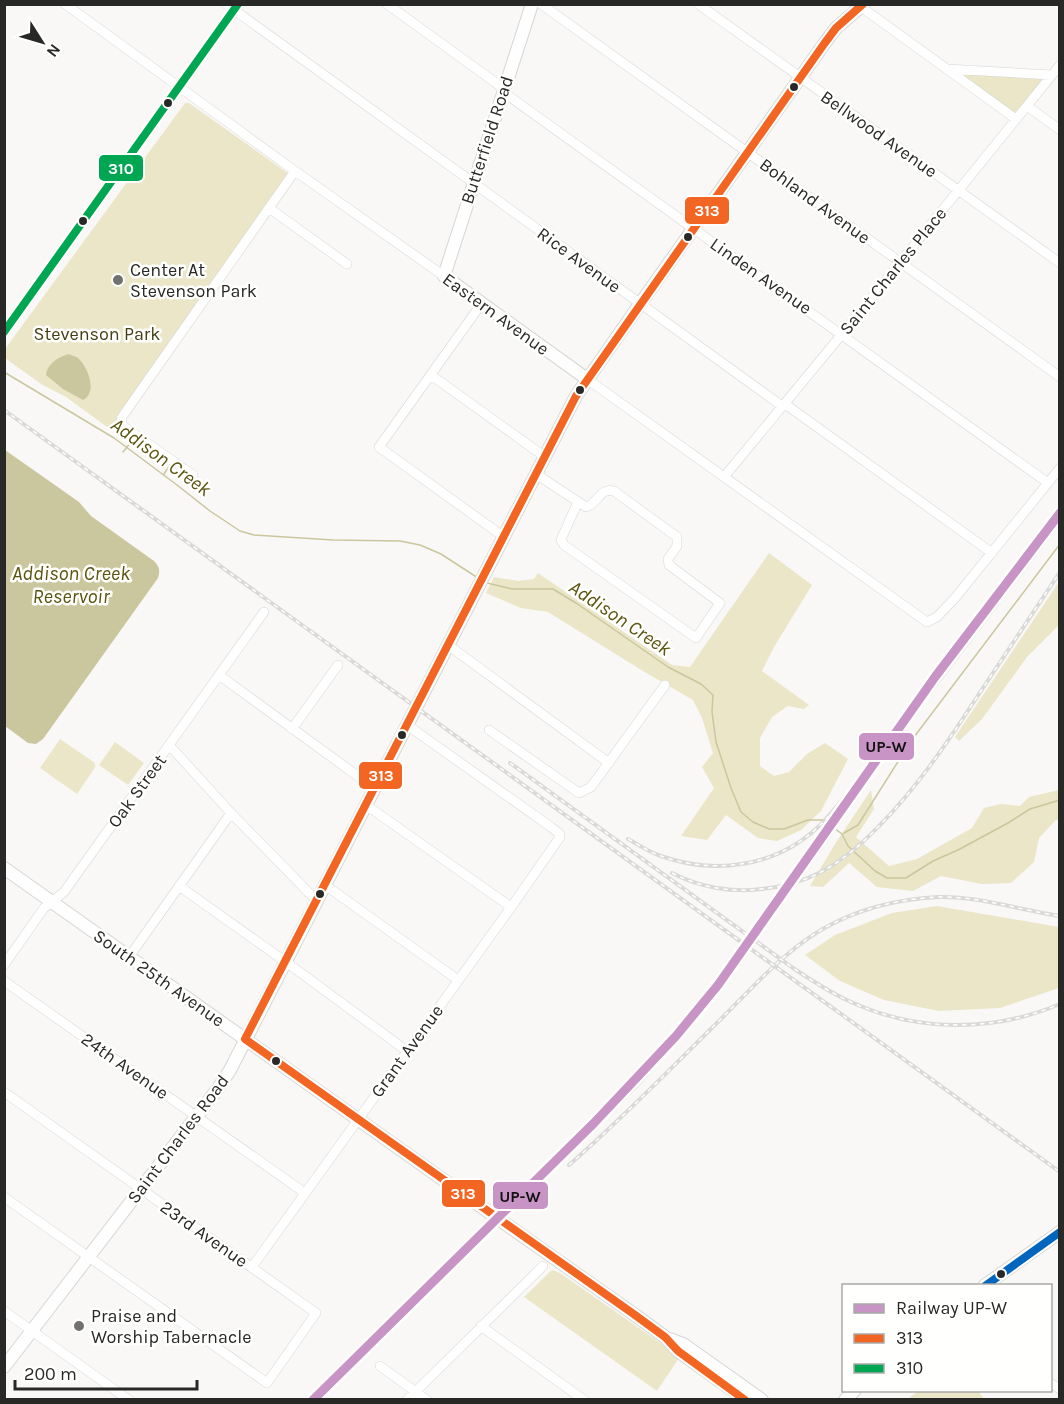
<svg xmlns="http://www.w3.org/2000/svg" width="1064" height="1404" font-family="Karla,sans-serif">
<rect width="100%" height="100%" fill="#f9f8f7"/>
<path fill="#eae6c7" d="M951,70L1048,77L1015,117Z
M185,103H189L289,174L110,429L66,397L41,384L5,358V349Z
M769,553L812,585L774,647L762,671L809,705L804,709L788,706L772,717L760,738V766L774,776L789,772L807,754L825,743L848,759L821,811L801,830L777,841L758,838L726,815L707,840L681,836L714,788L702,767L713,753L702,718L693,700L643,671L548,612L521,608L486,593L494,577L518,581L534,579L538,573L672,665L690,667Z
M1059,582V625L1027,657L982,719L959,741L955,737Z
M60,739L95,763L94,765L96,766L77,794L40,768Z
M115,742L144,763L128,785L99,765Z
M871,790L874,809L856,837L889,866L917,859L972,828L984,808L1001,804L1020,806L1029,797L1059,790V820H1056L1039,838L1034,862L1011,883L982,884L941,876L913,891L877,887L849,863L823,887L810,886L835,844Z
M937,906L1059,927V988L1000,1008L939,1011L884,1000L840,981L805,955L835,935L892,913Z
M552,1270L560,1273L669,1349L668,1351L679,1358L657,1391L524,1297Z
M918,1391H978L984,1399H908Z"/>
<path fill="#cac69d" d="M69,354C70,355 77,357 78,358C88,367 98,392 83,400L63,389L46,375C47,364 58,357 69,354Z
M5,450L79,502L91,516L154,561C160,567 160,571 158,578L43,739L36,744L28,743L5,726Z"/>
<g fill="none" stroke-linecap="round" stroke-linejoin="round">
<path stroke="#cac69d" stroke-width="1.5" d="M4,372L114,438L177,485L210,511L240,531L254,535L333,540L400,541L420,545L441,554L478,578
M123,452L132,441
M164,474L170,465
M487,583L512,589H553L576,603L668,667L701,684L713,695L712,712L716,742L731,788L741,812L753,822L769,829H784L808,820H823L842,834L848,846L875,871L887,878H906L933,861L958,850L1008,823L1030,809L1060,800
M844,833L858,825L911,741L1060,544"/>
<defs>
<path id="minor" d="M65,4L295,171L444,276
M226,4L782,406H788L792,409L992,553
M387,4L496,83L510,97L1048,483
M541,4L1060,377
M698,4L1060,263
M857,4L1016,119
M947,69L1051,75
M1027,106L1060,130
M269,208L347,264
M482,303L379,447L504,537
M4,333L238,4
M431,375L545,457
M587,379L927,622L937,617L955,598L1060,468
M536,474L586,507C598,504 600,487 614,491L677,537V546L668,559L669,565L720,603L696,638L564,545L561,540L562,537L578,502
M193,475L123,426L121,422L122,417L295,171
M724,477L842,334L1060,65
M448,645L609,763
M219,675L374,788
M292,729L338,665
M489,730L579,793L591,787L665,685
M169,745L231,813L317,901
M366,805L511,907
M325,885L458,980
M179,886L286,962L407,1051
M129,957L231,813
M4,965L44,908L64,892L264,612
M4,981L305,1193
M4,1092L316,1313L267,1383L4,1197
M252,1267L512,906L560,837V834L551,827L407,725
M4,1311L129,1400
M481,1326L584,1400
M380,1366L427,1400
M1050,1383L1060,1389
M407,1400L543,1266"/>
<path id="major" d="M532,4L444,276L587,379
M4,868L490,1213
M984,1286L1060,1232
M635,1315L665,1337L678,1351L746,1400
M670,1339L683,1344L762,1400
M4,1367L219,1087L230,1070L576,396L640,304L824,44L836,28L864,4
M845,1400L855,1390"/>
</defs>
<use href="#minor" stroke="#d6d6d5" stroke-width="10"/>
<use href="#major" stroke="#d6d6d5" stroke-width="14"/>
<use href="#minor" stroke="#fefefe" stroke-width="9"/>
<use href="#major" stroke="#fefefe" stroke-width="12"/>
<defs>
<path id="rail" d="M4,410L1060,1172
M510,763L793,968C811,980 829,992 849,1001C915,1032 992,1033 1060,1004
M628,839C639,845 649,852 661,856C714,875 775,867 817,828C834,812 847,793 862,775
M672,873C699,887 731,893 761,889C782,887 802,882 821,872C843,860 861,845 878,827C917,788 947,743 977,697C1004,656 1032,614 1060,572
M569,1165C623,1118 672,1067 723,1017C754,986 784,952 821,930C857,909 898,899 938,897C980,896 1019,910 1060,916
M317,1400L598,1125L642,1080L680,1037L723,986L827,839L913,715L1060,521"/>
</defs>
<use href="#rail" stroke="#d9d9d8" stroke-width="4"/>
<use href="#rail" stroke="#fffffe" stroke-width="1.5" stroke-dasharray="4.5" stroke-linecap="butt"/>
<defs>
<path id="major-bridge" d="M490,1213L635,1315"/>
</defs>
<use href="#major-bridge" stroke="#d6d6d5" stroke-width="14" stroke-linecap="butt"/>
<use href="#major-bridge" stroke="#fefefe" stroke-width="12"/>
<defs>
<path id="bus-1" d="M745,1400L678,1351L665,1337L635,1315L245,1039L576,396L824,44L836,28L863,4"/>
<path id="bus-2" d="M4,332L238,4"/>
<path id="bus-3" d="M985,1286L1060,1232"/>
</defs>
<use href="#bus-1" stroke="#fffffe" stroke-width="12"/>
<use href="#bus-2" stroke="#fffffe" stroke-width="12"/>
<use href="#bus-3" stroke="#fffffe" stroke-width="12"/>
<use href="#bus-1" stroke="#f26522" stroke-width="8"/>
<use href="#bus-2" stroke="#00a651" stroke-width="8"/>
<use href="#bus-3" stroke="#0065bd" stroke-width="8"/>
<defs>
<path id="rail-1" d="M313,1400L594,1123L676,1036L718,985L935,677L1060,513"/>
</defs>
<use href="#rail-1" stroke="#fffffe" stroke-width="14"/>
<use href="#rail-1" stroke="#c894c5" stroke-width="9"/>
</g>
<g fill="#282827" stroke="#fffffe" stroke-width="2">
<circle cx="794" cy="87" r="5"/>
<circle cx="168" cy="103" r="5"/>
<circle cx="83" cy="221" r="5"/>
<circle cx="688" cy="237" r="5"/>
<circle cx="580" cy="390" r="5"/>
<circle cx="402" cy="735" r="5"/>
<circle cx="320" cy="894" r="5"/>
<circle cx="276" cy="1061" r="5"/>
<circle cx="1001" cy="1274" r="5"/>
</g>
<g fill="#717170" stroke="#fffffe" stroke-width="2">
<circle cx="118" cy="280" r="6"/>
<circle cx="79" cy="1326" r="6"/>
</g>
<g text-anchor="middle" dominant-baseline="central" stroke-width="5" stroke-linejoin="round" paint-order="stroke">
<g font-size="18" fill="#282827" stroke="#fffffe">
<text transform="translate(879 134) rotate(35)">Bellwood Avenue</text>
<text transform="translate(487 140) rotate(-72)">Butterfield Road</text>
<text transform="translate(815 201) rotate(36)">Bohland Avenue</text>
<text transform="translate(579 260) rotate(36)">Rice Avenue</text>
<text transform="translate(893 271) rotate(-51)">Saint Charles Place</text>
<text transform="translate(761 276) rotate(35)">Linden Avenue</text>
<text transform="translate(496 314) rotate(36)">Eastern Avenue</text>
<text transform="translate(137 791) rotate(-54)">Oak Street</text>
<text transform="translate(159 978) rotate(35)">South 25th Avenue</text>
<text transform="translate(407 1051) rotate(-54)">Grant Avenue</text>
<text transform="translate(125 1066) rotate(35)">24th Avenue</text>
<text transform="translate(178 1139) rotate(-53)">Saint Charles Road</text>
<text transform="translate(204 1234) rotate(35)">23rd Avenue</text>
</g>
<g font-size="18" fill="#282827" stroke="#fffffe" text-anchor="start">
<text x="130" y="270">Center At<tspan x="130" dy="21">Stevenson Park</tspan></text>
<text x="91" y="1316">Praise and<tspan x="91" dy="21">Worship Tabernacle</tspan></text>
</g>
<g font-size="18" fill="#443f12" stroke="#fffffe">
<text x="97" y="334">Stevenson Park</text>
</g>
<g font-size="20" font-style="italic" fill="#5b540f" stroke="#fffffe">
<text transform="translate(161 457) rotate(36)">Addison Creek</text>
<text x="71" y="573">Addison Creek<tspan x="71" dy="23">Reservoir</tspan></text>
<text transform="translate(620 618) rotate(34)">Addison Creek</text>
</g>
</g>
<g stroke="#fffffe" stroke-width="2">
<rect x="98" y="154" width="46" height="28" rx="6" fill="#00a651"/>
<rect x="684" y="196" width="46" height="29" rx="6" fill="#f26522"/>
<rect x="858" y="732" width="57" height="29" rx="6" fill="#c894c5"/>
<rect x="358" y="761" width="45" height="29" rx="6" fill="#f26522"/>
<rect x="441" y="1179" width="45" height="29" rx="6" fill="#f26522"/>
<rect x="492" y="1181" width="57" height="29" rx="6" fill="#c894c5"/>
</g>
<g font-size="16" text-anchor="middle" font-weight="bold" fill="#fff">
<text x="121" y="174">310</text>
<text x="707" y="216">313</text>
<text x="381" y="781">313</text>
<text x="463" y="1199">313</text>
</g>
<g font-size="16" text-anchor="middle" font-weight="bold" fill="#111">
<text x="886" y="752">UP-W</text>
<text x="520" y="1202">UP-W</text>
</g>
<rect width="1064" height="1404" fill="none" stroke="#282827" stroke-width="12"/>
<rect x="842" y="1284" width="210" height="108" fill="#fffffe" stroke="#a9a9a8" stroke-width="1.5"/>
<rect x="854" y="1304" width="30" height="9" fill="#c894c5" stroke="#a9a9a8" stroke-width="1.5"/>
<text x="896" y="1314" font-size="18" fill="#282827">Railway UP-W</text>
<rect x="854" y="1334" width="30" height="9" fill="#f26522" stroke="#a9a9a8" stroke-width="1.5"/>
<text x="896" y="1344" font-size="18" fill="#282827">313</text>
<rect x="854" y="1364" width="30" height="9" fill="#00a651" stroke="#a9a9a8" stroke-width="1.5"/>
<text x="896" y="1374" font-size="18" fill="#282827">310</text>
<g transform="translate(42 42) rotate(127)" stroke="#fffffe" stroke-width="4.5" paint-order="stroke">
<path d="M0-4.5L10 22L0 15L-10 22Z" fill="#282827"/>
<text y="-9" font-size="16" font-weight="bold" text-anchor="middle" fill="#282827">N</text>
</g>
<path d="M15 1380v9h182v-9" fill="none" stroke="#282827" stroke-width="3"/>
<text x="24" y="1380" font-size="18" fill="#282827" stroke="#fffffe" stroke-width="4.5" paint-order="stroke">200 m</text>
</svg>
